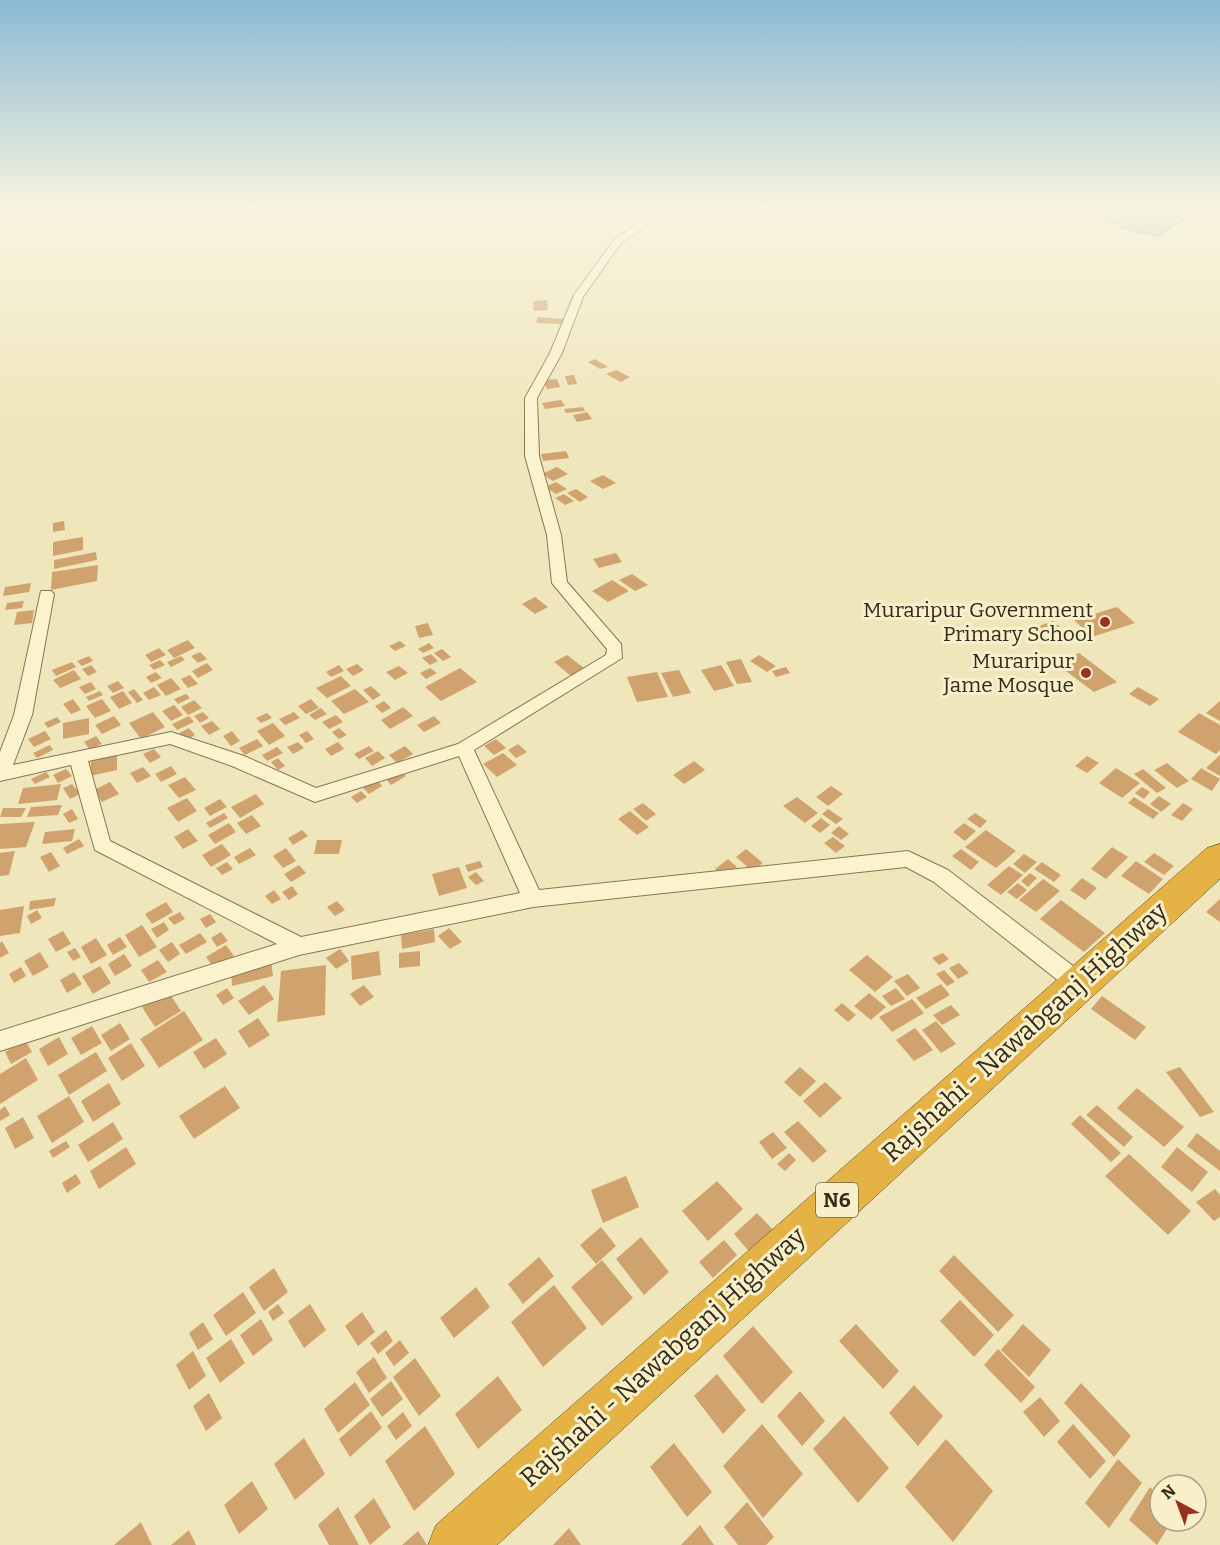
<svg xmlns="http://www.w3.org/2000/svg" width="1220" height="1545" font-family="Bitter,serif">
<rect width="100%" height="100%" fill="#f0e6bb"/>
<path fill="#9fc0ba" stroke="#678d89" stroke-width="1.5" d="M1087,210H1167L1184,219L1159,236L1127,229Z"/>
<path fill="#d0a36e" d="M547,300L548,310L534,311L533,301Z
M538,317L563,319L561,324L536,323Z
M595,359L608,367L600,369L588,362Z
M616,370L630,377L621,382L606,374Z
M574,375L577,384L568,385L565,376Z
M557,379L560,387L547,389L544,380Z
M561,400L565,406L545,409L542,403Z
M583,407L585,411L566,413L564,409Z
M587,412L592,419L577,422L573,415Z
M566,451L569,458L543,461L541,454Z
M557,467L568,474L553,481L542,474Z
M603,475L616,483L603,489L590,481Z
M556,482L567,489L556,494L545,487Z
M576,489L588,497L580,502L567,493Z
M564,494L574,501L565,505L555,498Z
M64,521L65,530L53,532V523Z
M83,537V550L53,556V542Z
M96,552L97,560L54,569V560Z
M616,553L622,562L599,568L593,559Z
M98,565L97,581L51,590L52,572Z
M632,574L648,585L635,591L619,580Z
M612,580L629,591L608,602L592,591Z
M31,583L29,592L3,596L5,587Z
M535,597L548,607L535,614L522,604Z
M24,601L22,608L5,610L7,603Z
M1117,607L1135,623L1092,637L1074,620Z
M34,610L32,623L14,625L17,612Z
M1053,621L1060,627L1040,634L1033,628Z
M428,623L433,635L419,638L415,626Z
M188,640L195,648L174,658L167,650Z
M400,641L406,646L395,651L389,646Z
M429,643L434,648L423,653L418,649Z
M159,648L166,655L151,662L145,655Z
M442,649L451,657L443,661L434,653Z
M200,652L207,659L198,663L191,656Z
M1079,653L1117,682L1094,692L1055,663Z
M431,654L438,661L430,665L422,658Z
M567,655L584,668L571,676L554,662Z
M759,655L776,666L767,672L750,661Z
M89,656L93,661L82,666L77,661Z
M181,656L185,660L171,667L167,662Z
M741,659L752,682L737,684L726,662Z
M160,660L165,665L154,670L149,665Z
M72,662L76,667L56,676L52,670Z
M207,663L213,670L198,678L192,671Z
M357,664L364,670L353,676L346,669Z
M91,665L97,672L88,676L82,669Z
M339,665L344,671L331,677L326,672Z
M721,665L734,686L714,691L701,670Z
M399,666L408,673L395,680L386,672Z
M786,667L790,673L776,677L772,671Z
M430,668L437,673L426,679L420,673Z
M460,668L477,682L441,701L425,687Z
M74,670L81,679L60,688L53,680Z
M679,670L691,693L673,697L661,673Z
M156,672L162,678L151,683L146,677Z
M657,672L668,697L637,702L627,677Z
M190,675L198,684L188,688L181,679Z
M341,676L351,686L327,698L316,688Z
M171,678L181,689L166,696L157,685Z
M118,681L124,688L113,693L107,686Z
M91,682L96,689L85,694L79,687Z
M371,686L381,695L373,700L363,690Z
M154,687L161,695L149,700L143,693Z
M1138,687L1159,699L1150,706L1129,694Z
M134,689L143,700L137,703L128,692Z
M355,689L369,702L344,714L331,701Z
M100,691L103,695L89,701L86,697Z
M123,691L132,703L119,709L110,697Z
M186,694L190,698L178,704L174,699Z
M73,699L81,710L71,714L63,704Z
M102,699L111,711L95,718L86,706Z
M311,699L319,708L306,714L298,706Z
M194,700L202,708L188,715L181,707Z
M384,701L391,708L382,713L375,706Z
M1220,701V721L1206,713Z
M174,705L183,715L171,721L162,711Z
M403,707L413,716L390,729L381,720Z
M321,708L327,714L315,720L309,715Z
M153,712L165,727L141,739L129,723Z
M203,712L209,718L200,723L194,716Z
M294,712L300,718L285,725L279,719Z
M267,713L272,718L261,723L256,718Z
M1199,713L1220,725V750L1216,754L1178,732Z
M336,715L343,722L329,729L322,722Z
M114,716L121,725L102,734L95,725Z
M189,716L194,722L177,730L172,724Z
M434,716L441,723L424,732L417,725Z
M57,717L61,722L48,728L44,723Z
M89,718V734L63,739V723Z
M212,721L220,729L209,735L201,726Z
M273,723L285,736L269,745L257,731Z
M189,728L195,735L185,741L179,733Z
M339,728L347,735L339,739L332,732Z
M45,731L51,739L34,747L28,739Z
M232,731L240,741L231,746L223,736Z
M307,731L314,739L306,743L299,735Z
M96,736L102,744L90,750L84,742Z
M257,739L263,746L245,755L239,748Z
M496,739L506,748L494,755L484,746Z
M298,742L304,748L293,754L287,747Z
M338,742L344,749L331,756L325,749Z
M518,744L527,752L516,758L508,750Z
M50,745L53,750L37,758L33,753Z
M369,746L374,751L359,759L354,754Z
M405,746L413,754L397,763L389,755Z
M277,747L283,753L267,761L262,755Z
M154,749L161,757L150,763L143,754Z
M378,751L385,758L372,766L365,758Z
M503,753L517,765L497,777L483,764Z
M117,755V770L90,776L91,760Z
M1220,755V776L1206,768Z
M1087,756L1099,763L1087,773L1075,766Z
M278,758L285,766L278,770L271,762Z
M694,761L705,770L684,784L673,775Z
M1167,763L1189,781L1177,788L1154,770Z
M171,766L177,774L161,782L155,774Z
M143,767L151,776L137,783L130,773Z
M1116,768L1140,783L1122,798L1099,783Z
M1201,768L1220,779L1212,791L1191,779Z
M66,769L72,776L58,783L53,775Z
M1143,769L1166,788L1157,793L1134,774Z
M401,771L406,776L391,785L386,779Z
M46,772L50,777L35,784L31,779Z
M185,777L196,790L179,798L168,785Z
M377,780L382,786L369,794L363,788Z
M110,782L119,794L102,802L94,790Z
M61,784L57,800L18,804L23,788Z
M72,784L80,794L70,799L63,788Z
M831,786L843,794L828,806L816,797Z
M1142,787L1150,792L1144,799L1135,793Z
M361,791L367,797L357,803L351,797Z
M256,794L264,804L240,818L231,807Z
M1159,796L1171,804L1161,812L1150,804Z
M797,797L818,813L805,823L783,806Z
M1134,797L1159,813L1153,819L1128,803Z
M187,798L197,811L178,822L167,808Z
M220,799L227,807L210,816L204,808Z
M643,803L656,814L646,821L633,809Z
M1183,803L1193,809L1182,821L1171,815Z
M62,805L58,815L27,817L31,807Z
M3,808H26L21,817H0Z
M72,809L78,819L69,823L63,814Z
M828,809L843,819L836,824L822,814Z
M630,811L649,827L637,835L618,819Z
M224,813L228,818L210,828L206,823Z
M975,813L987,821L980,828L967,819Z
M252,815L261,826L246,834L237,823Z
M821,818L830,825L820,833L811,826Z
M35,822L26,847L0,849V824Z
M229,823L236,832L215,844L208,835Z
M964,823L976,831L965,841L953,832Z
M839,826L849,834L841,840L831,833Z
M75,829L72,841L42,844L45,832Z
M188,829L198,841L183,849L174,837Z
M302,830L308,836L293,845L288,838Z
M986,830L1016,851L996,868L965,847Z
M833,837L845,846L836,853L824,843Z
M79,839L84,846L67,854L63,848Z
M317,840H342L339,854H314Z
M222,844L231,855L211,867L202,855Z
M1112,847L1128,857L1106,879L1091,869Z
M250,848L256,855L239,864L234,857Z
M286,848L296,861L283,868L273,856Z
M746,849L763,863L752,871L736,857Z
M961,849L979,862L971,870L952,856Z
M15,851L9,875L0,876V853Z
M51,852L60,866L49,872L40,857Z
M1154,853L1174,866L1164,875L1144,862Z
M1024,854L1037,862L1025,873L1013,864Z
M728,859L737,867L724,876L715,869Z
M480,861L483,867L468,872L465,865Z
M1136,861L1163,879L1149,894L1121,876Z
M227,862L233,869L222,875L216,868Z
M1042,862L1061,875L1054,882L1034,869Z
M299,865L306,873L291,882L284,874Z
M1009,866L1023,875L1001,895L987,885Z
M459,867L467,888L439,896L432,874Z
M476,872L484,881L476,885L468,877Z
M1030,873L1037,878L1028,887L1021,881Z
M1082,878L1097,888L1085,900L1070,890Z
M1043,879L1060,891L1036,912L1019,900Z
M1018,883L1027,890L1017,899L1007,892Z
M292,886L298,894L289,900L282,892Z
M274,890L281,899L272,904L265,896Z
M56,898L54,906L29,910L30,901Z
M1220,899V922L1206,912Z
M1061,900L1105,933L1084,952L1040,919Z
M337,901L345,910L335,916L327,907Z
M166,902L173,912L152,924L145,914Z
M24,906L20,933L0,936V910Z
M37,910L42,918L31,924L27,916Z
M180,912L185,919L174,925L168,918Z
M210,914L216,922L206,928L200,919Z
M164,922L169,930L157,938L151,929Z
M142,925L157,947L139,957L125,935Z
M449,928L462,942L450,949L438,936Z
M434,929L435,942L402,949L401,935Z
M63,931L71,944L56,952L48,939Z
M221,932L228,941L217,947L211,938Z
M200,933L207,942L186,954L179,945Z
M120,937L127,947L113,955L107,945Z
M96,938L107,955L91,964L81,947Z
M2,941L9,953L0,958V943Z
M172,942L180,954L168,962L159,950Z
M226,945L234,956L214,968L206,957Z
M75,948L81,957L73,961L67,952Z
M340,949L349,961L336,969L326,958Z
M379,951L381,975L352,980L351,956Z
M420,951V966L399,968V953Z
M40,952L49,967L33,976L24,961Z
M943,953L949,959L939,965L932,958Z
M124,954L132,966L115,976L108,964Z
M867,955L893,977L875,992L849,970Z
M158,960L167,972L149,982L141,970Z
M271,960L273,976L232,986L231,971Z
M959,963L969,973L958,979L949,968Z
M326,965L325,1015L277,1022L281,971Z
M100,966L111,983L93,994L82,976Z
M21,967L26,976L14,983L9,974Z
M944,970L955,982L947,986L936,974Z
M74,972L82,984L67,993L60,980Z
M908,974L920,988L907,996L894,981Z
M941,984L950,995L926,1009L916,998Z
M264,985L274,999L249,1015L238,1001Z
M364,985L374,997L360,1006L350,994Z
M227,988L234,998L223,1005L216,995Z
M896,988L905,999L891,1006L882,996Z
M168,991L181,1011L155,1027L142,1007Z
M869,993L886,1007L871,1020L854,1006Z
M1102,996L1146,1027L1135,1040L1091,1009Z
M912,999L924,1013L892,1032L879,1017Z
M842,1003L856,1015L848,1022L834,1010Z
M951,1005L960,1015L942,1025L933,1015Z
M184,1011L203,1040L159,1068L140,1039Z
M258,1018L270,1035L249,1048L238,1031Z
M936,1021L956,1044L941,1053L922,1030Z
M120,1023L130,1039L111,1051L101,1035Z
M92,1026L102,1043L81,1055L71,1038Z
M915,1028L933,1050L914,1061L896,1040Z
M59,1037L68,1054L48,1066L39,1049Z
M216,1038L227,1054L204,1069L193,1052Z
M25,1040L32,1052L11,1064L5,1052Z
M131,1043L145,1066L122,1081L108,1058Z
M96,1052L107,1071L69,1095L58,1075Z
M26,1058L38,1080L0,1104V1074Z
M800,1067L816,1081L800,1097L784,1082Z
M1180,1067L1214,1112L1200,1117L1166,1072Z
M825,1082L842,1098L820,1118L803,1101Z
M109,1083L121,1104L93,1122L81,1101Z
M225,1086L240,1108L194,1139L179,1116Z
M1137,1088L1184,1127L1164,1147L1117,1108Z
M69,1096L84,1122L52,1143L37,1116Z
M1097,1105L1133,1137L1124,1147L1086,1115Z
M5,1106L10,1115L0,1121V1110Z
M1080,1115L1121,1153L1111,1162L1071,1124Z
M23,1117L34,1138L15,1149L5,1128Z
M798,1121L827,1151L813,1163L784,1132Z
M113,1122L123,1139L88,1162L78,1145Z
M773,1132L787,1148L772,1159L759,1142Z
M1197,1133L1220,1151V1171L1187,1146Z
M66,1141L70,1147L53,1158L49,1151Z
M126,1147L136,1164L99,1189L90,1171Z
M1177,1147L1208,1172L1192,1192L1161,1167Z
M789,1153L796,1160L785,1171L777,1164Z
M1129,1154L1191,1211L1168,1235L1105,1176Z
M76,1174L81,1183L67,1193L62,1183Z
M626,1176L639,1207L603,1223L591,1190Z
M717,1181L743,1209L708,1241L682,1211Z
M1215,1189L1220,1195V1217L1214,1221L1196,1202Z
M757,1213L779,1236L755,1258L734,1234Z
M601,1227L616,1246L596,1264L580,1245Z
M641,1237L669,1272L644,1295L616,1259Z
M724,1240L737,1255L713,1278L699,1262Z
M954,1255L1014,1315L998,1332L939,1271Z
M539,1257L554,1276L523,1304L508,1284Z
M602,1260L633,1298L602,1326L571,1287Z
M274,1268L288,1292L264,1311L249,1287Z
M554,1285L587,1328L543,1367L511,1322Z
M476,1287L490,1307L454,1338L440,1318Z
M243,1292L256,1313L226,1336L213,1315Z
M960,1300L994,1335L974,1357L940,1321Z
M278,1304L284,1313L273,1321L268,1312Z
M310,1304L326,1330L304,1348L288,1321Z
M362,1312L375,1332L358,1346L345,1326Z
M261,1319L273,1340L253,1356L240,1335Z
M203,1322L213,1339L198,1350L189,1333Z
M856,1324L899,1371L883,1389L839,1341Z
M1023,1324L1051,1350L1029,1377L1001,1350Z
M753,1326L793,1372L762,1404L723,1356Z
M386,1330L393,1341L378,1354L370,1343Z
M231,1339L245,1363L220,1383L206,1358Z
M400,1340L409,1353L394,1366L385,1353Z
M998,1349L1035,1387L1021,1403L984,1365Z
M193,1351L206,1376L189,1390L176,1365Z
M374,1357L387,1378L369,1393L356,1372Z
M415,1358L441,1396L419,1416L393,1377Z
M717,1374L746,1410L723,1434L694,1396Z
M498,1376L522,1410L478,1449L455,1414Z
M391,1381L403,1399L382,1417L370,1399Z
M355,1382L370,1405L338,1433L324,1409Z
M1081,1383L1131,1436L1114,1457L1064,1403Z
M914,1385L943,1416L918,1446L889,1413Z
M800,1391L825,1421L802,1446L777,1416Z
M209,1393L222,1418L206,1431L193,1406Z
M1040,1397L1060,1421L1044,1437L1023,1412Z
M371,1411L382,1428L350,1457L339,1439Z
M403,1412L412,1426L396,1440L387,1426Z
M844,1416L889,1468L858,1503L813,1449Z
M762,1424L803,1474L763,1518L723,1466Z
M1073,1424L1106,1461L1090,1479L1057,1442Z
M425,1426L455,1474L414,1511L385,1461Z
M304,1438L325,1474L295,1500L274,1464Z
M946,1439L993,1491L953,1542L905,1487Z
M674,1443L712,1492L687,1517L650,1467Z
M1118,1459L1142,1483L1109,1528L1085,1503Z
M252,1481L268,1509L239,1534L224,1505Z
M1150,1487L1160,1497V1521H1172L1157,1545L1129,1520Z
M374,1498L391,1527L370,1545L354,1516Z
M747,1502L774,1537L766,1545H738L724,1527Z
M338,1507L359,1545H329L318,1525Z
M141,1522L152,1545H114Z
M700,1525L714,1545H681Z
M569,1528L581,1545H553Z
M189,1530L196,1545H171Z
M418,1531L427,1545H402Z"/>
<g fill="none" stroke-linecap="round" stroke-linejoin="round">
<defs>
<path id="street" d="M659,210H670L621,243L583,297L562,353L537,398L539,456L561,535L567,582L621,644L622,658L474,750L539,890L908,851L948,870L1086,976L1089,983L1086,990L1078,992L1070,990L934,882L906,867L533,907L299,955L0,1051V1031L277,944L95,850L71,765L0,781V752L14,715L41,591H51L54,594L32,715L13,765L171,732L244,756L316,788L458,744L606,655L607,649L552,583L547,535L525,456V398L550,353L574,295L615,239ZM170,744L232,766L315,802L459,756L520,893L301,937L110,841L88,761Z"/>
<path id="highway" d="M1220,844V879L497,1545H428L436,1525L1207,848Z"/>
</defs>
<use href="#street" stroke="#877654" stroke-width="2"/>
<use href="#highway" stroke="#544329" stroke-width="1"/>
<use href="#street" fill="#faf3ce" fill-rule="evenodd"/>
<use href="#highway" fill="#e5b345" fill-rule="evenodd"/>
</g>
<linearGradient id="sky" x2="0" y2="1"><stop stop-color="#8bb9d6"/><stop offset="0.49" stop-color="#f8f4e0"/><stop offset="1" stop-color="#f8f4e0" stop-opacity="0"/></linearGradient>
<rect width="1220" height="426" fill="url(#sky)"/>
<g fill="#993021" stroke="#f7f0cb" stroke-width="2">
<circle cx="1105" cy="622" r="6"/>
<circle cx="1086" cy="673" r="6"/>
</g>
<g text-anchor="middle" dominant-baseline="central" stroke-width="6" stroke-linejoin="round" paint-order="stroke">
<rect fill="#f7f0cb" stroke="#6f664f" stroke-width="1.5" x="816" y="1183" width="42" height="34" rx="4.5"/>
<g font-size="20" font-weight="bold" fill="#352b1a">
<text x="837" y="1200">N6</text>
</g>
<g font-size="21" fill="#352b1a" stroke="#f7f0cb" text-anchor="end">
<text x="1093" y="610">Muraripur Government<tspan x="1093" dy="24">Primary School</tspan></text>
<text x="1074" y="661">Muraripur<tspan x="1074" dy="24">Jame Mosque</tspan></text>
</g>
<g font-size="26" fill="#352b1a" stroke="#f7f0cb">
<text transform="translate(1025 1032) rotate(-42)">Rajshahi - Nawabganj Highway</text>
<text transform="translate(663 1357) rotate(-42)">Rajshahi - Nawabganj Highway</text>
</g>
</g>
<g transform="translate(1178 1503) rotate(319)"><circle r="28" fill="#f7f0cb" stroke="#a9a184" stroke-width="1.5"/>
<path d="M0-4.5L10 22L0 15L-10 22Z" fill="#993021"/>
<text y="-9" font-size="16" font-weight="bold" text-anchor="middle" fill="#352b1a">N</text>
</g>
</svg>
